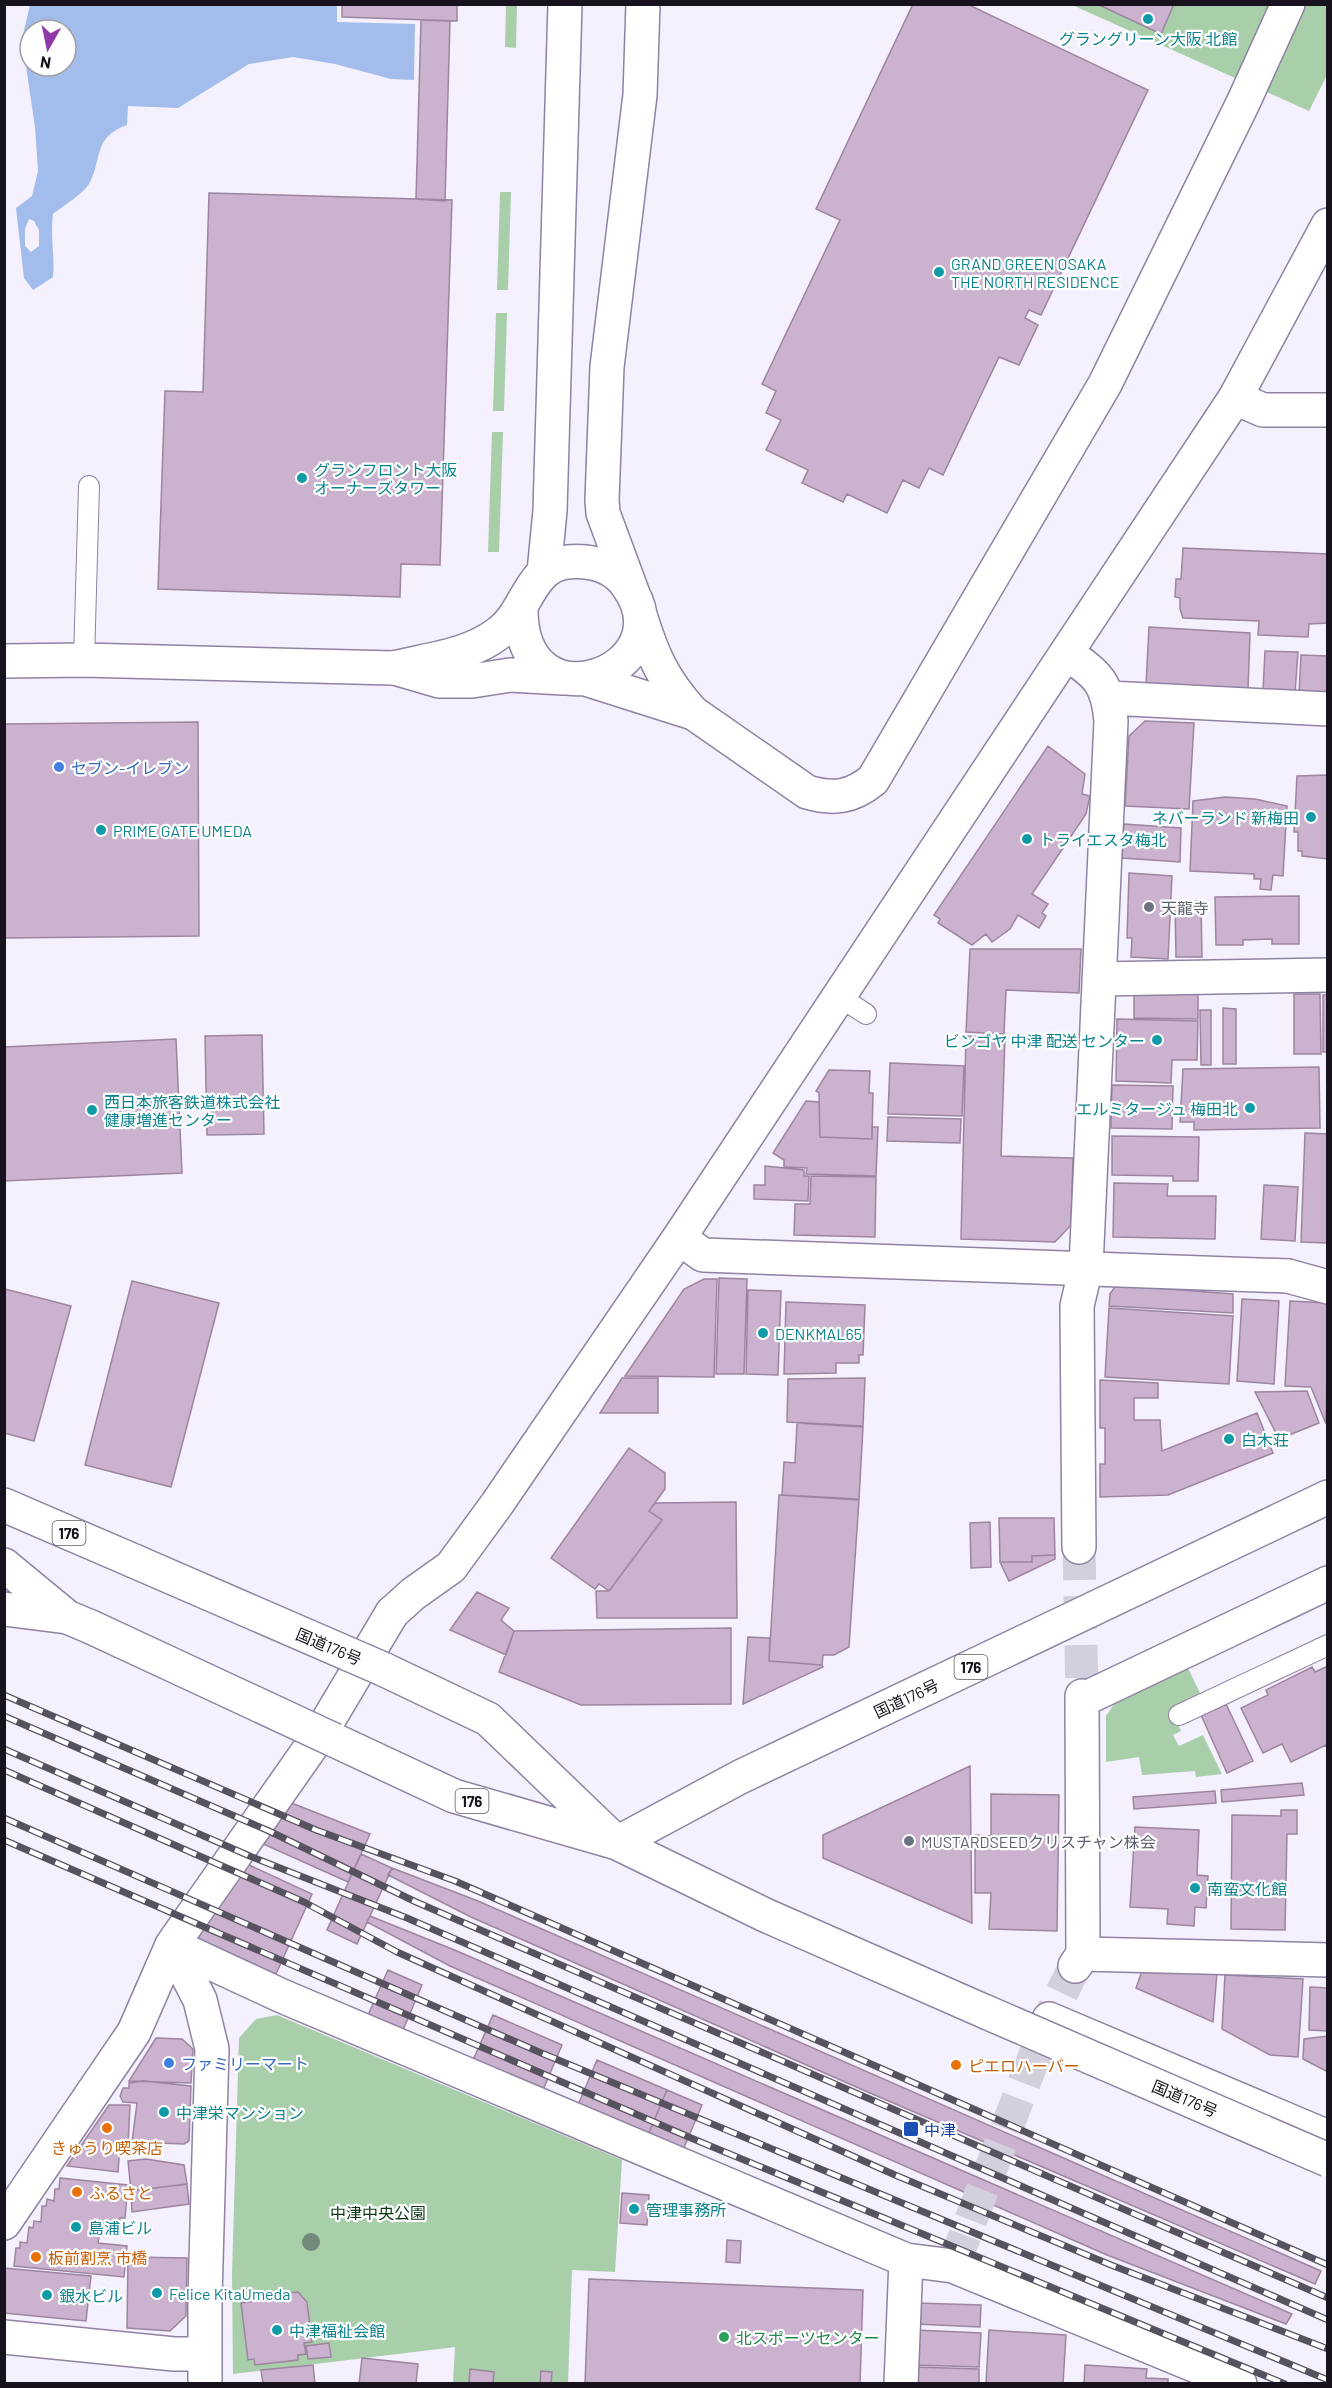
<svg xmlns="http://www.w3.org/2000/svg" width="1332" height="2388" font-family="Barlow,'Noto Sans JP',sans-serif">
<rect width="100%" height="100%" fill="#f5f0fe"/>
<path fill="#a8cfa9" d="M506,5H517L516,48L505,47Z
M1072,5H1327V75L1309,111Z
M500,192H511L508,290H497Z
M496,313H507L504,411H493Z
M492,432H503L499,552H488Z
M1187,1666L1200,1693L1171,1709L1181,1731L1173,1735L1179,1746L1203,1735L1222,1774L1196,1777L1195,1771L1142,1775L1139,1757L1106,1762V1716L1117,1700Z
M277,2015L622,2160L615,2272L572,2270L568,2383H453L455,2347L233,2374L232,2274L239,2038L256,2019Z"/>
<path fill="#a2bdeb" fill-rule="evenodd" d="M30,5H337V22L415,24L414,80L391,79L335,64L293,57L249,64L178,108L128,106L127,125C93,137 102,159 90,182C84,194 64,205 53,214C50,235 55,255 53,277L33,290L24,278L16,208L32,196L38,171L35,127L22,39ZM30,30H66V66H30ZM29,219L34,221L39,230V246L31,252L25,246V229Z"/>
<path fill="#cbb2cf" stroke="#9d85a1" stroke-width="1.5" d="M342,4H457V21L342,17Z
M913,4H967L1148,90L1041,315L1029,310L1025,318L1038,325L1019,365L999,357L943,475L929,468L919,488L903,480L887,513L847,494L843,502L802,483L808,470L766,450L781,420L766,413L776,391L762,384L840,220L816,209Z
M1097,4H1174L1161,34Z
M421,20L450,21L445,201L416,199Z
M209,193L452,200L440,565L401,564L400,597L158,589L165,391L203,392Z
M1183,548L1328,554V623L1309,624L1308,637L1258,635L1259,621L1183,618L1180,609V598L1175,597L1176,579H1181Z
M1149,627L1250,633L1248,690L1146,685Z
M1265,651L1298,652L1295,693L1263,691Z
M1301,655L1328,656V694L1299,693Z
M1145,721L1194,723L1189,809L1125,806L1129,736Z
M198,722L199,936L4,938V724Z
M1048,746L1085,774L1082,794L1090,796L1086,814L1032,894L1048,904L1042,913L1046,916L1039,928L1018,915L1010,929L992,942L986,934L972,945L938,923L940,919L934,915Z
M1328,775V859L1302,856V851H1298V832H1294L1297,776Z
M1225,797L1255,799L1287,806L1283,876L1273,875L1271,890L1260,889L1261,879H1254V874L1190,871L1193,801Z
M1124,824L1181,828L1180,862L1122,858Z
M1129,873L1172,876L1168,959L1131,957L1132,938H1127Z
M1299,896V944H1272V939L1243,940V945H1216L1215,897Z
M1175,901H1201L1202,957H1176Z
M970,949H1081L1079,993L1006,990L1004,1034L966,1032Z
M1134,993L1198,994V1019L1134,1018Z
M1294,994H1320L1321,1054H1294Z
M1323,995H1328V1052H1323Z
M1223,1008L1236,1009V1064H1223Z
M1200,1010H1211V1065H1201Z
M1117,1019L1198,1021L1197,1060H1172L1171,1083L1116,1081Z
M262,1035L264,1134L207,1135L205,1036Z
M966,1036L1005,1038L1001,1156L1073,1158L1071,1225L1055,1242L961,1239Z
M176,1039L182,1173L4,1181V1047Z
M890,1063L964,1066L962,1116L888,1114Z
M1319,1067L1320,1128L1194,1130V1122H1180L1183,1069Z
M829,1070L870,1071L869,1093H873L872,1139L820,1137L819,1093L816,1091Z
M1112,1085L1173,1086L1172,1129L1111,1128Z
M806,1101L819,1102L820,1137L872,1139V1127H878L876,1176L806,1174L807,1168L784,1167V1160L773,1153Z
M888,1117L961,1119L960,1143L887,1141Z
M1305,1133L1328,1134L1327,1243L1301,1242Z
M1112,1136L1199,1137L1198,1181H1173V1176L1112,1175Z
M765,1166L804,1170V1176H809L808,1201L754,1199V1185H765Z
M811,1176L876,1177L875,1237L794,1235L795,1204H810Z
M1114,1183L1168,1184L1167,1196H1216L1215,1239L1113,1237Z
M1264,1185L1298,1187L1295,1241L1261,1239Z
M719,1278L747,1279L744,1374H716Z
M704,1279H717L714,1377L625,1376L684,1289Z
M132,1281L219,1303L171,1487L85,1465Z
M1116,1285L1233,1294V1313L1109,1306L1110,1294Z
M5,1289L71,1306L34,1441L4,1433Z
M748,1290L781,1291L778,1375L746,1374Z
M1242,1299L1279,1301L1274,1384L1237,1381Z
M1290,1301L1328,1303L1326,1424L1311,1387L1285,1386Z
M786,1302L865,1305L863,1355H859V1363H836V1373L784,1374Z
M1109,1308L1233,1316L1229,1384L1105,1377Z
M622,1378H658V1413H600Z
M865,1378L863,1426L787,1422L788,1379Z
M1100,1380L1158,1383V1398H1134V1420H1160L1162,1451L1257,1413L1273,1453L1168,1495L1100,1497V1464H1105V1428H1100Z
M1307,1391L1319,1423L1279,1439L1255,1392Z
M797,1423L863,1427L859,1499L782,1495L784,1462L795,1463Z
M629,1448L665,1473V1489L649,1511L662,1520L609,1591L599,1584L595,1589L551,1558Z
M779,1495L859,1500L849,1647L834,1655H823L822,1665L769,1661Z
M736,1502L737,1618H597L596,1591H609L662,1520L649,1511L655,1503Z
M999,1518H1054L1055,1555L1032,1556V1562H1000Z
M990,1522L991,1567L971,1568L970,1523Z
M1055,1555V1559L1009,1581L1000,1562H1032V1556Z
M477,1592L509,1608L501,1620L514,1631L506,1655L450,1630Z
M731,1628V1704L581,1705L499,1672L514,1631Z
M748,1637L770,1638L769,1661L822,1665L823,1667L743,1704Z
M1328,1666V1748L1326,1745L1291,1762L1282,1744L1263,1753L1241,1708L1268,1695L1266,1690L1312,1667L1315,1672Z
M1226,1704L1253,1761L1227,1773L1201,1715Z
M970,1766L972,1923L823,1858V1835Z
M1302,1783L1304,1795L1222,1802L1221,1790Z
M1215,1791L1216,1803L1134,1809L1133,1797Z
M991,1794L1059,1795L1057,1931L989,1929L991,1893H975V1835L991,1836Z
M289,1802L370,1834L348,1882L261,1843Z
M1281,1810H1297V1834H1287L1285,1930L1231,1929L1232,1815L1281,1816Z
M1135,1827L1199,1830L1197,1875L1208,1876L1206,1908L1195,1907L1194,1926L1167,1924L1168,1909L1130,1907Z
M361,1854L392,1868L357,1944L327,1930Z
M247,1864L312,1894L276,1974L197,1939Z
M392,1868L478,1901L1321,2271L1315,2284L870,2093L471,1917L388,1875Z
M370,1916L457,1951L1292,2314L1286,2324L1107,2255L450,1966L367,1922Z
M388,1970L422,1985L403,2030L368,2015Z
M1142,1971L1217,1972L1213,2022L1136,1988Z
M1225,1975L1303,1979L1298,2057L1270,2055L1222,2029Z
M1310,1987L1328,1988V2031L1309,2030Z
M493,2015L562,2045L543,2090L473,2060Z
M1328,2036V2072L1303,2059L1304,2039Z
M156,2038L182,2039L193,2049L191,2083L129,2081Z
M597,2060L667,2090L648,2135L578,2105Z
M144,2081L191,2086L189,2141L184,2144L132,2142L137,2103L123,2102L120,2096L123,2088H129V2083Z
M667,2090L702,2105L683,2150L648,2135Z
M109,2105H130L128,2146H120L118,2172L67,2166Z
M146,2159L184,2165L187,2184L131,2191L128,2161Z
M60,2178L128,2185L125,2218H120L118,2234L100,2232L98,2243L127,2246L124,2277L14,2266L16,2248H20V2242L27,2243L29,2227L33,2228L34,2221L41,2222L42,2206H46L47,2199L54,2201L55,2189H59Z
M187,2184L189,2204L132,2212L131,2191Z
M622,2193L649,2195L647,2225L620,2223Z
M727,2240L741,2241L740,2263L726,2262Z
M128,2257L187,2258L186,2316L170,2331L127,2328Z
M4,2268L91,2276L86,2321L4,2313Z
M589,2279L863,2290L860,2384H585Z
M298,2292L307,2302L312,2342L304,2343L306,2354L298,2355V2360L255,2365L254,2359L248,2360L241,2303L256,2301L255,2297Z
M916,2303L981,2305L980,2327L916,2324Z
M915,2330L981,2333L979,2367L913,2365Z
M989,2330L1066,2335L1063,2384H986Z
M329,2343L331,2357L308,2359L306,2346Z
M362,2358L418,2364L416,2384H359Z
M313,2365L315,2384H263L261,2370Z
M1085,2365L1147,2369L1146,2378L1168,2379V2384H1084Z
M914,2367L979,2369V2384H914Z
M470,2369L494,2372L493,2384H469Z
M541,2371L552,2372L551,2384H540Z"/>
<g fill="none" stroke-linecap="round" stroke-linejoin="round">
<path stroke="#d4cfdc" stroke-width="33" stroke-dasharray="33 16" stroke-linecap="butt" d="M1079,1547L1082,1696
M953,2266L1049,2019L1075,1966"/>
<defs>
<path id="lane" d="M84,660L89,486
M840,997L866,1014
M1179,1715L1328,1645"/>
<path id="street" d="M544,572L550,511L565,4
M633,594L603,513L602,500L607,367L640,95L643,4
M640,615C653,657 663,679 692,712
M393,668C430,659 470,656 500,632C527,612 529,567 567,562C591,560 613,565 627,585C689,670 519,734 521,607
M398,669L439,681H472L510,675L563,678
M586,679L690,712
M1288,1276L1328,1287
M1079,1547L1077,1306L1086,1267
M1082,1700L1328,1583
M172,1945L282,1996L906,2260L953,2266L1240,2384
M172,1945L200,2000L212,2049L205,2298V2384
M1083,1954L1328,1960
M1075,1966L1083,1954L1082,1696
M1049,2019L1328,2137
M4,2223L134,2032L172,1945L320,1734L392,1613
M4,2337L174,2354H204
M901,2384L906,2260"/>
<path id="secondary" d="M1235,398L1263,410H1328
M1067,654C1098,674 1108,684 1111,721L1086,1267
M4,661L84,660L393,668
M1109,698L1328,709
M692,712L807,792C834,800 852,797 873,780L1105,384L1243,103L1288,4
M1099,979L1328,975
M679,1238L703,1255L1288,1276
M392,1613L413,1594L451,1567L497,1504L679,1238L1235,398L1328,225"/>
<path id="highway" d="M4,1505L134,1561
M4,1565L67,1617L91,1627
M4,1609L67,1617
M383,1669L488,1719L614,1840
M334,1740L454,1796L617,1843L765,1915L986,2012
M617,1843L740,1777L1328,1497"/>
</defs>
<use href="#lane" stroke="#8f82a3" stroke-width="22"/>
<use href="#street" stroke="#8f82a3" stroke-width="36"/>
<use href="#secondary" stroke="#8f82a3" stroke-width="36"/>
<use href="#highway" stroke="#8f82a3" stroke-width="36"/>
<use href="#lane" stroke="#fff" stroke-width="20"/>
<use href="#street" stroke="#fff" stroke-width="33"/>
<use href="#secondary" stroke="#fff" stroke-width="33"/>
<use href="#highway" stroke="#fff" stroke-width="33"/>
<defs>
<path id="rail" d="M4,1695L316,1830L455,1881L1328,2265
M4,1716L269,1831L416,1902L1328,2298
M4,1749L252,1857L407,1918L1328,2320
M4,1770L304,1902L397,1952L895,2175L1111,2265L1328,2349
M4,1818L539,2052L1328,2380
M4,1840L691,2138L1285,2384"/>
</defs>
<use href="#rail" stroke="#57525f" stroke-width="7"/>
<use href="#rail" stroke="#fff" stroke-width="4.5" stroke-dasharray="14" stroke-linecap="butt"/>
<defs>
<path id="highway-bridge" d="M134,1561L383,1669
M91,1627L334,1740
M986,2012L1328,2160"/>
</defs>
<use href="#highway-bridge" stroke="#8f82a3" stroke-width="36" stroke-linecap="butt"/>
<use href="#highway-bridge" stroke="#fff" stroke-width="33"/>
</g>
<circle fill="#738a7b" cx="311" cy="2242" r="9"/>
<g fill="#0f9aa8" stroke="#fff" stroke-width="2">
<circle cx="1148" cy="19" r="6"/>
<circle cx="939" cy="272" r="6"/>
<circle cx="302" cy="478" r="6"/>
<circle cx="1311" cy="817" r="6"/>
<circle cx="101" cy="830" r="6"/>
<circle cx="1027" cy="839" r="6"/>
<circle cx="1157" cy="1040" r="6"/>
<circle cx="1250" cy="1108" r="6"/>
<circle cx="92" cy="1110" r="6"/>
<circle cx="763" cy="1333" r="6"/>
<circle cx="1229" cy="1439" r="6"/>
<circle cx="1195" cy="1888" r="6"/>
<circle cx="164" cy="2112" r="6"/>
<circle cx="634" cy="2209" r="6"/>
<circle cx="76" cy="2227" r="6"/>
<circle cx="157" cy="2293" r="6"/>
<circle cx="47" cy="2295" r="6"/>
<circle cx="277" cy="2330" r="6"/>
</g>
<g fill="#3f7fe0" stroke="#fff" stroke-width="2">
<circle cx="59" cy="767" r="6"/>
<circle cx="169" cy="2063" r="6"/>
</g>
<g fill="#6b7280" stroke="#fff" stroke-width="2">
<circle cx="1149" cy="907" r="6"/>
<circle cx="909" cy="1841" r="6"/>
</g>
<g fill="#e8710a" stroke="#fff" stroke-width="2">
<circle cx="956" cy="2065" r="6"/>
<circle cx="107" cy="2128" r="6"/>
<circle cx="77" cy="2192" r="6"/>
<circle cx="36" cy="2257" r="6"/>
</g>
<rect fill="#1a4fb4" stroke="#fff" stroke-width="2" x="903" y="2121" width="16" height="16" rx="3"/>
<circle fill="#2e9e5b" stroke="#fff" stroke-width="2" cx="724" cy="2337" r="6"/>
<g text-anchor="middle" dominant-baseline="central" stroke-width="4.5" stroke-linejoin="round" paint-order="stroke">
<g fill="#fff" stroke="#5d5962" stroke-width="1.5">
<rect x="52.5" y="1521" width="33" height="24" rx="4.5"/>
<rect x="954.5" y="1655" width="33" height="24" rx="4.5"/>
<rect x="455.5" y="1789" width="33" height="24" rx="4.5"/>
</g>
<g font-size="15" font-weight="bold" fill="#17121e">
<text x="69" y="1533">176</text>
<text x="971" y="1667">176</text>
<text x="472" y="1801">176</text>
</g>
<g font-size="16" fill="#0d838f" stroke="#fff" text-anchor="start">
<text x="1148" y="38" text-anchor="middle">グラングリーン大阪 北館</text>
<text x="951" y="263">GRAND GREEN OSAKA<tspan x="951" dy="18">THE NORTH RESIDENCE</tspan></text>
<text x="314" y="469">グランフロント大阪<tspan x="314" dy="18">オーナーズタワー</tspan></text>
<text x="1299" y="817" text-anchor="end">ネバーランド 新梅田</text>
<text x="113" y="830">PRIME GATE UMEDA</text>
<text x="1039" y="839">トライエスタ梅北</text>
<text x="1145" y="1040" text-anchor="end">ビンゴヤ 中津 配送 センター</text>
<text x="104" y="1101">西日本旅客鉄道株式会社<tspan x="104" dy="18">健康増進センター</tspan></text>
<text x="1238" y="1108" text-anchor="end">エルミタージュ 梅田北</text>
<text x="775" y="1333">DENKMAL65</text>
<text x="1241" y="1439">白木荘</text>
<text x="1207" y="1888">南蛮文化館</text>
<text x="176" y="2112">中津栄マンション</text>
<text x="646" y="2209">管理事務所</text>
<text x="88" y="2227">島浦ビル</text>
<text x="169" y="2293">Felice KitaUmeda</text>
<text x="59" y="2295">銀水ビル</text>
<text x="289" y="2330">中津福祉会館</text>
</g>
<g font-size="16" fill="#366cbe" stroke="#fff" text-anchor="start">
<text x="71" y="767">セブン-イレブン</text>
<text x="181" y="2063">ファミリーマート</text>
</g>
<g font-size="16" fill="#5b616d" stroke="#fff" text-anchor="start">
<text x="1161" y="907">天龍寺</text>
<text x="921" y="1841">MUSTARDSEEDクリスチャン株会</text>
</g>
<g font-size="16" fill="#17121e" stroke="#fff">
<text transform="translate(329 1646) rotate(23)">国道176号</text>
<text transform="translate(906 1698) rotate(-25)">国道176号</text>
<text transform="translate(1185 2098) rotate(23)">国道176号</text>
</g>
<g font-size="16" fill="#c56008" stroke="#fff" text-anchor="start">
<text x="968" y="2065">ピエロハーバー</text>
<text x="107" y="2147" text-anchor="middle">きゅうり喫茶店</text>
<text x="89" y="2192">ふるさと</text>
<text x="48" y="2257">板前割烹 市橋</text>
</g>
<g font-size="16" fill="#164399" stroke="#fff" text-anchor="start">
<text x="924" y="2129">中津</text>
</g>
<g font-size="16" fill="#093710" stroke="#fff">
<text x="378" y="2212">中津中央公園</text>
</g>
<g font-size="16" fill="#27864d" stroke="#fff" text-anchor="start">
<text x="736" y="2337">北スポーツセンター</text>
</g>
</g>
<rect width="1332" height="2388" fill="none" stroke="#17121e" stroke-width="12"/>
<g transform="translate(48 48) rotate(189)"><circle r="28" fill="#ffffff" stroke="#a2a0a5" stroke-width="1.5"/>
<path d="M0-4.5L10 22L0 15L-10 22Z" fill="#8d39a8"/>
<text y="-9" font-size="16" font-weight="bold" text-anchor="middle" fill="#17121e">N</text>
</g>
</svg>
